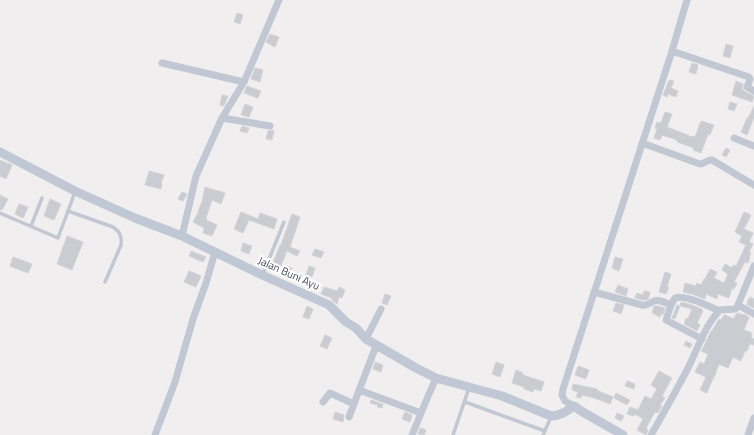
<svg xmlns="http://www.w3.org/2000/svg" width="754" height="435" font-family="'Titillium Web',sans-serif">
<rect width="100%" height="100%" fill="#f0eeee"/>
<path fill="#caccd2" stroke="#d2d3d9" d="M237,13L243,15L240,24L234,22Z
M270,34L279,37L275,47L266,42Z
M726,44L733,46L730,58L723,56Z
M692,63L698,65L696,74L689,72Z
M255,68L263,70L260,82L251,79Z
M669,80L674,81L671,88L678,91L676,97L668,94L667,97L663,95Z
M736,81L743,84L742,88L744,91L754,96L752,102L732,95Z
M247,86L261,91L258,98L244,93Z
M222,95L228,96L224,106L220,105Z
M730,102L737,104L734,111L728,109Z
M245,104L253,107L249,117L241,115Z
M754,106V117L747,135L741,132L747,118H748Z
M665,112L672,114L667,127L690,136L695,137L701,121L714,125L710,135L708,134L701,153L693,150L694,148L677,142V140L662,135L660,140L654,138L657,129L655,128L657,122L661,123Z
M242,126L249,128L247,133L240,131Z
M272,130L274,131L272,140L266,139L268,131Z
M726,148L730,150L726,157L722,155Z
M0,160L12,165L6,179L0,176Z
M149,171L164,175L161,183L162,184L161,189L145,185Z
M205,187L225,193L221,204L212,200L206,218H207L206,220L217,225L212,236L203,233L204,228L193,222L199,211H198L202,202Z
M182,192L187,194L183,201L178,199Z
M0,195L8,199L2,210H0Z
M50,199L61,204L54,220L44,216Z
M19,204L28,207L23,218L15,214Z
M241,212L258,219L260,213L277,219L274,229L249,220L243,233L234,229Z
M744,212L751,215L744,229L753,233L749,242L753,244L749,252L751,253L749,257L750,258L748,263L745,262L734,282L737,283L734,289L732,288L729,298L718,294L717,299L706,294L705,299L692,294L683,292L685,283L696,286L697,283L701,285L704,279H705L710,269L717,272L714,278L724,283L728,274L722,270L725,264L732,268L733,265L736,266L746,245L739,242L742,236L735,232Z
M292,214L300,217L290,247L300,251L297,256L287,251L280,268L272,265L280,245H281Z
M67,236L83,242L72,270L57,264Z
M243,243L252,246L249,254L241,251Z
M315,249L324,252L321,258L312,255Z
M191,251L206,257L203,262L189,256Z
M13,257L32,264L28,273L10,266Z
M615,257L623,259L619,271L612,268Z
M284,265L292,268L290,275L281,272Z
M309,266L315,268L312,277L306,275Z
M189,271L201,276L196,287L184,282Z
M665,272L671,274L667,287H669L666,294L659,292Z
M618,285L628,289L626,296L615,292Z
M324,287L337,291L339,287L345,290L342,298L339,297L337,304L332,300V298L321,294Z
M644,291L650,292L648,299L644,300L635,298L637,293L643,295Z
M385,294L391,296L387,305L382,303Z
M750,297L754,299V308L747,305L748,302H747Z
M681,302L689,304L702,309V311H703L697,323L700,325L697,331L684,324L686,318L688,319L692,309L680,306Z
M616,303L624,305L621,314L613,311Z
M677,305L680,306L675,319L672,318Z
M307,306L313,309L309,319L303,317Z
M654,306H658L665,308L663,315L661,314L660,317L652,313Z
M738,313L743,315L744,314L749,317L744,330L752,333L751,338L754,339V345L750,344L747,351H745L741,361L733,357L728,368L719,364L716,372V373L710,385L707,393L700,390L706,377L695,372L700,362L704,364L708,354L701,351L704,346L711,331H712L719,319L721,320L724,315H725L734,319L736,314Z
M325,335L332,338L327,349L320,346Z
M686,341L692,344L690,348L684,345Z
M375,362L383,365L381,372L373,369Z
M496,362L504,365L500,377L492,374Z
M578,366L589,370L586,379L575,375Z
M516,370L523,373V375L544,382L541,391L534,389L533,392L524,389V387L512,383Z
M659,371L672,378L662,396L665,398L660,405L662,406L658,413L655,412L646,428L648,430L646,435L637,430L643,419L635,414L634,416L627,414L630,407L638,410L645,396L651,399L657,389L651,385Z
M627,381L635,384L634,389L625,386Z
M573,384L597,389V390L601,392L613,397L610,404L594,398L582,395L581,398L576,397L578,392L572,390Z
M616,393L630,400L627,405L614,398Z
M371,400L383,404L382,408L377,407L378,405L370,403Z
M335,412L344,415L343,422L333,419Z
M405,412L412,415L410,422L402,419Z
M617,413L624,416L621,421L615,418Z
M420,428L426,430L424,435L418,434Z"/>
<g fill="none" stroke-linecap="round" stroke-linejoin="round">
<path stroke="#c1c8d3" stroke-width="3.5" d="M68,211L113,227C120,232 122,236 121,245L105,282
M0,213L58,238L75,192
M31,226L42,198
M263,274L284,222
M465,402L545,431
M453,435L469,388
M543,435L551,417"/>
<path stroke="#c1c8d3" stroke-width="7" d="M672,51L749,77L750,79L747,87L754,91
M162,63L244,82
M222,118L270,126
M734,138L754,146
M642,143L700,164C705,164 707,159 712,160L754,185
M182,236L196,176L222,118L244,82L279,0
M594,292L642,305C647,306 649,303 654,301C659,299 666,303 671,305
M738,305L754,314
M366,339L381,309
M702,339L666,320L671,305L675,298C685,294 709,306 719,311
M359,390L421,413
M323,402L330,393L354,404
M574,406L565,401L562,395L563,389L672,51L687,0
M349,417L376,346
M155,435L175,382L193,319L206,283L215,252
M412,435L429,394L436,378
M651,435C664,412 678,388 690,364C698,347 706,324 720,310L735,309L737,307L754,266
M748,435L754,418"/>
<path stroke="#c0c8d6" stroke-width="9" d="M0,152L75,191L135,218L182,236L262,275L329,305L346,322L356,328L366,339L416,368L436,378L502,396L551,416C560,416 567,411 574,406L581,411L623,435"/>
</g>
<g text-anchor="middle" dominant-baseline="central" stroke-width="4" stroke-linejoin="round" paint-order="stroke">
<g font-size="11" fill="#464e5b" stroke="#fff">
<text transform="translate(289 273) rotate(24)">Jalan Buni Ayu</text>
</g>
</g>
</svg>
